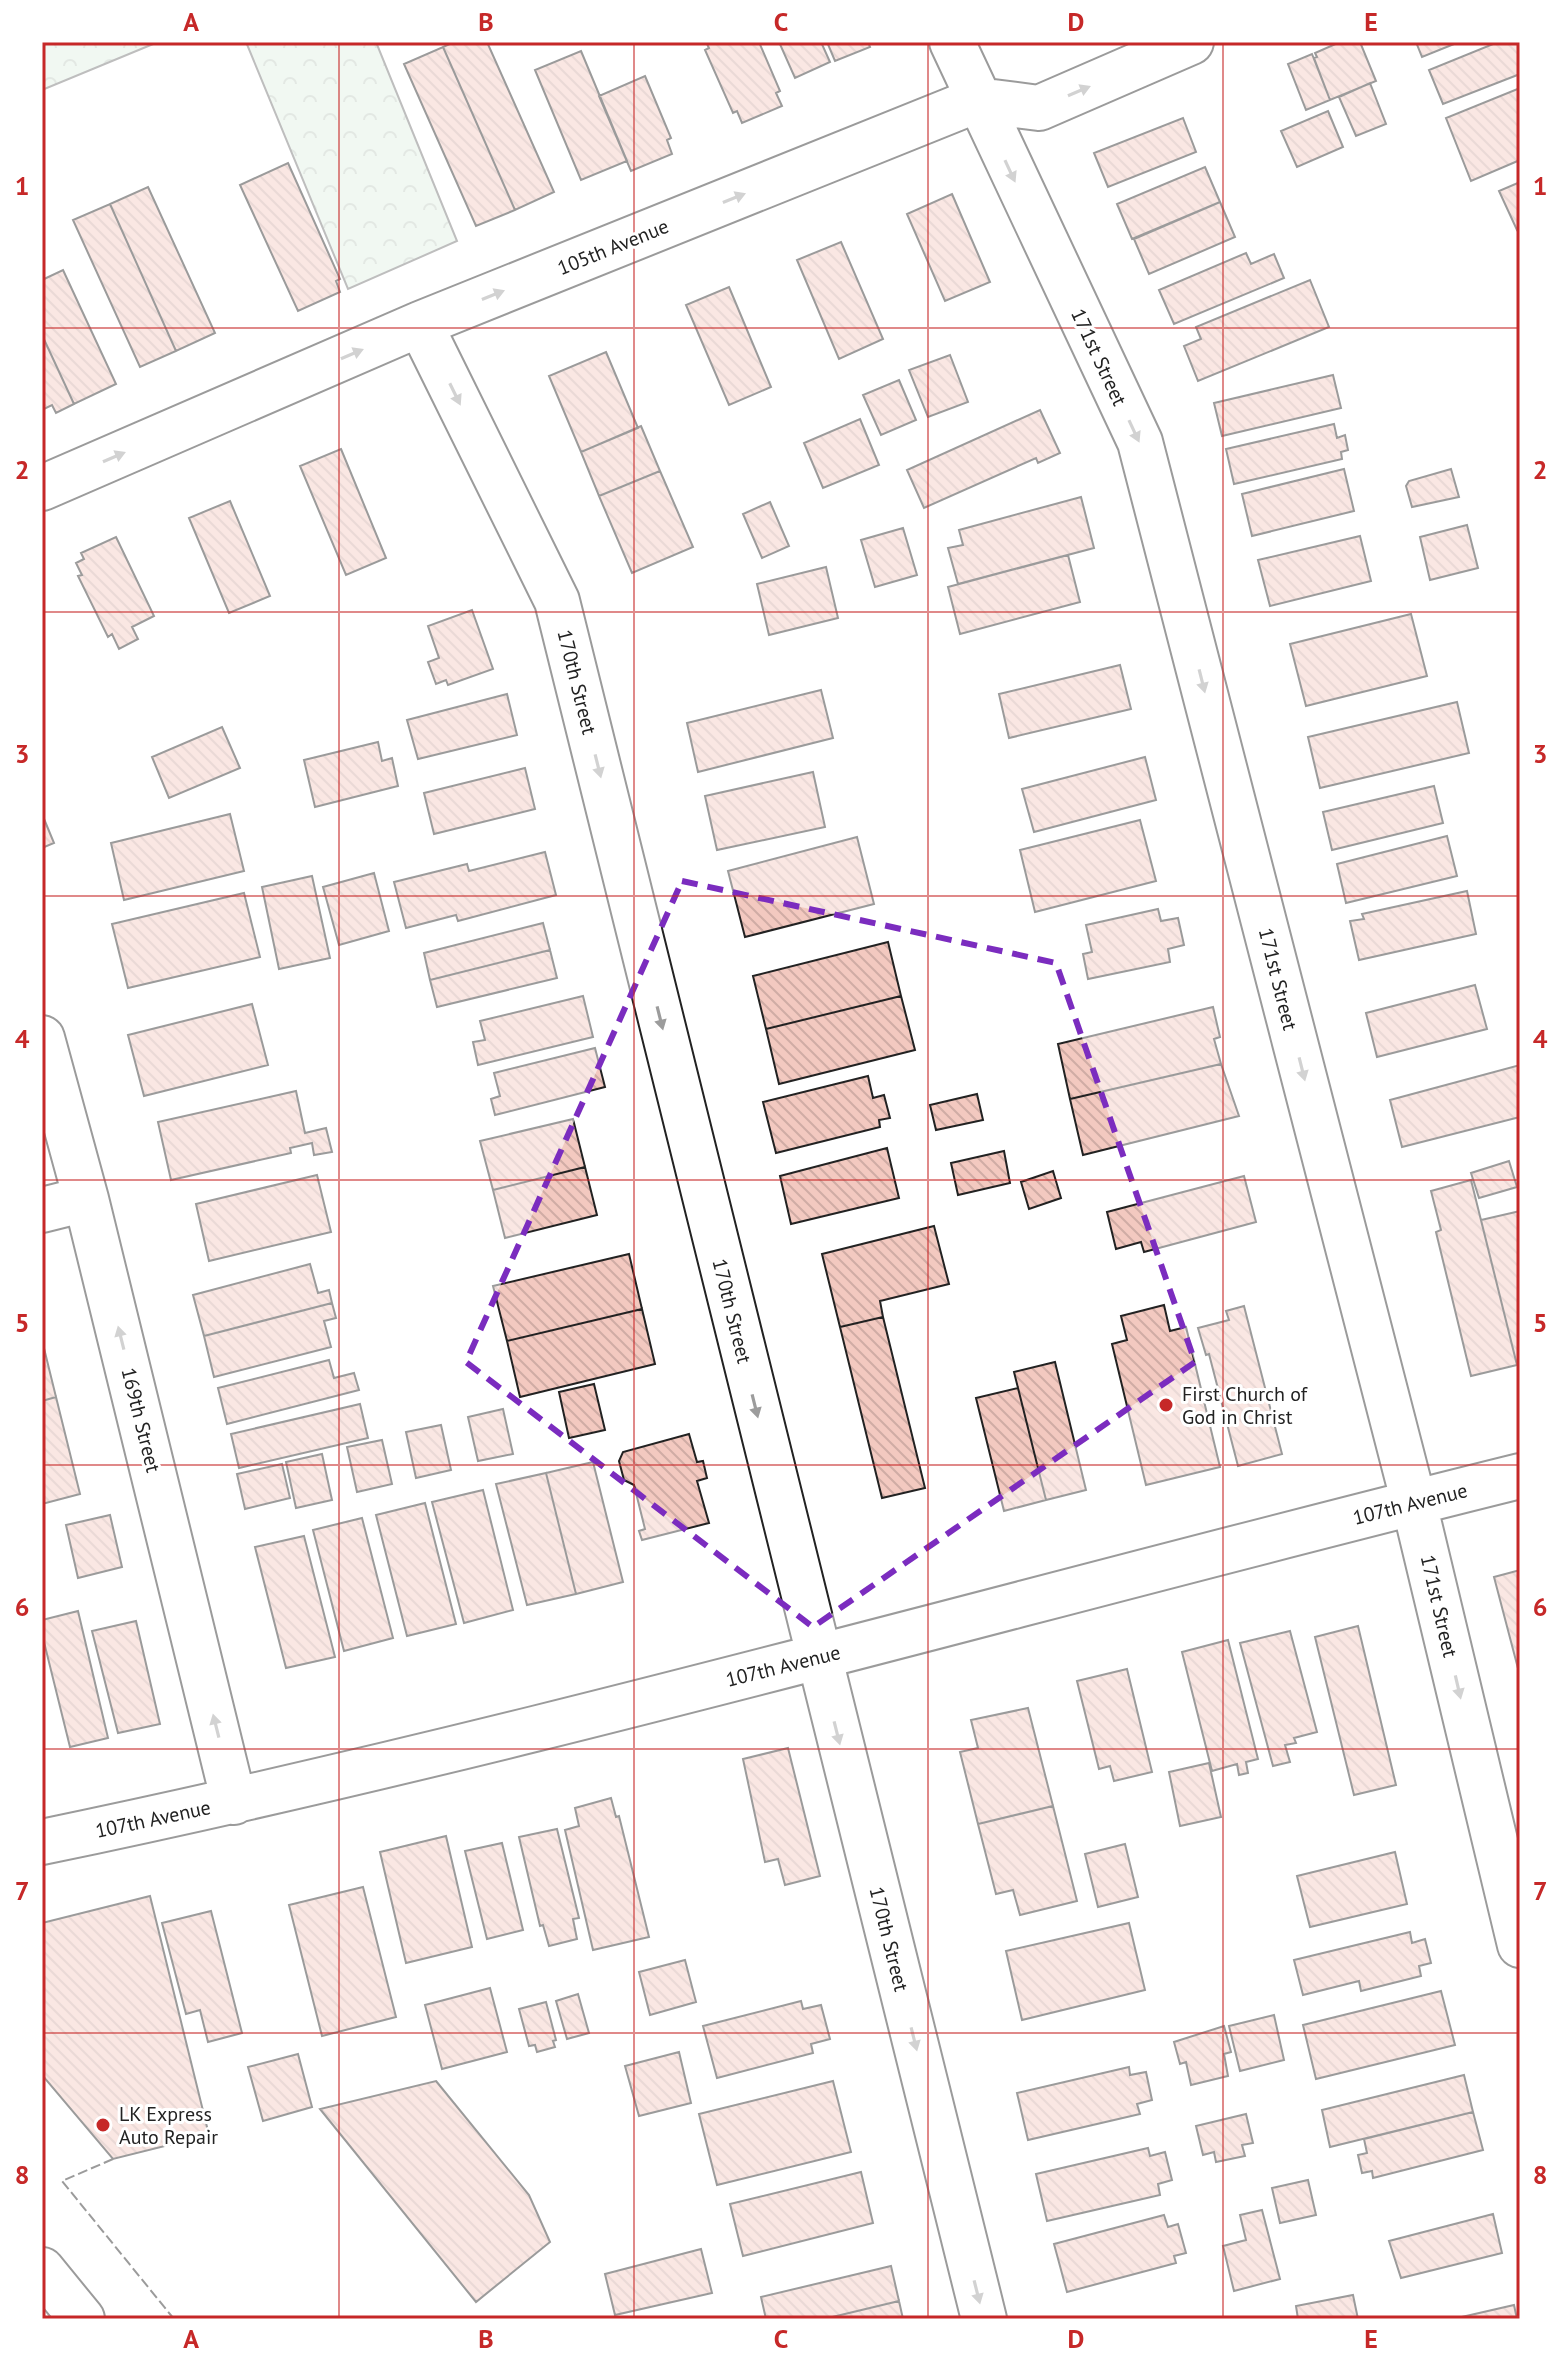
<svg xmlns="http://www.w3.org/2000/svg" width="1562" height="2361" font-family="'PT Sans',sans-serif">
<defs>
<pattern id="forest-crowns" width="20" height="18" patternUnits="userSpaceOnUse" patternTransform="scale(2)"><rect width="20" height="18" fill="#e0efe3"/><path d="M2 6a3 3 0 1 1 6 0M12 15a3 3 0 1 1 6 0" fill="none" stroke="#c0cdc2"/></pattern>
<pattern id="building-back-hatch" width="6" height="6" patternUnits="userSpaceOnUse" patternTransform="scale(2)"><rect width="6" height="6" fill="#f3c9c0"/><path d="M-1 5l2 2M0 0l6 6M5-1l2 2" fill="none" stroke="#d0aca5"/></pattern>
</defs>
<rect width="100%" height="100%" fill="#fff"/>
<path fill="url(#forest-crowns)" stroke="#6f6f6f" stroke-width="2" d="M42,42H158L42,90Z
M246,42H376L457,241L348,289Z"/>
<path fill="url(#building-back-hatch)" stroke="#222" stroke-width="2" d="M454,42H487L554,192L515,210L443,47Z
M706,42H759L780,91L776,93L782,106L742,123L737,111L733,113L705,50L709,48Z
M779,42H821L830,62L795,78Z
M827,42H868L870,47L835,61Z
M1340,42H1360L1376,81L1330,100L1314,58L1317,57L1315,53Z
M1416,42H1459L1422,57Z
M1498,42H1520V74L1443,104L1429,70Z
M443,47L515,210L476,226L404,64Z
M581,51L627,161L581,180L535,70Z
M1312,54L1330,100L1306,110L1288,64Z
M645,76L671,138L667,140L672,154L631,171L599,96Z
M1370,83L1386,124L1356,136L1339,97Z
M1520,88V160L1471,181L1446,118Z
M1328,111L1343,147L1297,167L1281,131Z
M1183,118L1196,152L1108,187L1094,153Z
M288,163L340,279L336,281L340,292L298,311L240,185Z
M1205,167L1220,202L1132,239L1117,204Z
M1520,182V228L1517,230L1499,191Z
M148,187L215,333L176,351L110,204Z
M952,194L990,282L945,301L907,214Z
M1220,202L1235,237L1149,274L1134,239Z
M110,204L176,351L140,367L73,220Z
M841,242L883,339L839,359L797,260Z
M1246,253L1251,264L1274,254L1284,278L1174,324L1159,290Z
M63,270L116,384L74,404L42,335V280Z
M1310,280L1329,327L1198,381L1184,346L1201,339L1196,327Z
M729,287L771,387L729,405L686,305Z
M42,335L74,404L56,413L52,405L42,410Z
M606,352L638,428L581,452L549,376Z
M950,355L968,402L928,417L909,370Z
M1333,375L1341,408L1222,436L1214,403Z
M899,380L916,420L881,435L863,395Z
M1040,410L1060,453L1038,463L1036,458L924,508L907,470Z
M860,419L879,465L823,488L804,443Z
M1334,424L1337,438L1345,435L1348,450L1341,452L1342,459L1234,484L1226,449Z
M641,426L660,471L599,496L581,452Z
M341,449L386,558L346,575L300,466Z
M1344,469L1354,511L1252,536L1242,494Z
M1451,469L1459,497L1412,507L1406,486L1409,481Z
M660,471L693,547L632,573L599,496Z
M1081,497L1094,548L958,584L948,548L963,545L959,530Z
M230,501L270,596L229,613L189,518Z
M770,502L789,546L762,558L743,514Z
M1467,525L1478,568L1430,580L1420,537Z
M903,528L917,575L875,587L861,540Z
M1360,536L1371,581L1270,606L1258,560Z
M116,537L154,616L132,627L138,639L119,649L112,634L108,637L78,576L82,575L76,563L84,559L81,553Z
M1068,555L1080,602L960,634L948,587Z
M826,567L838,618L769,635L757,584Z
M472,610L493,669L448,685L446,680L436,684L428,662L439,658L428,626Z
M1411,614L1427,676L1306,706L1290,644Z
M1120,665L1131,709L1009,738L999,694Z
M821,690L833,738L698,772L687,723Z
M507,694L517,735L418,759L407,720Z
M1457,702L1469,753L1320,788L1308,737Z
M222,727L240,768L169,798L152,757Z
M378,742L382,761L392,758L398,786L315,807L304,760Z
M1145,757L1156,800L1034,832L1022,789Z
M525,768L535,809L434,834L424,793Z
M813,772L825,827L717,850L705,796Z
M1434,786L1443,823L1332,850L1323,812Z
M42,814L54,843L42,848Z
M230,814L244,871L124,900L111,843Z
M1140,820L1156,881L1035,912L1020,850Z
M1447,836L1457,876L1346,903L1337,864Z
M857,837L874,904L745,937L728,871Z
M545,852L556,895L458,921L456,915L406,928L394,882L467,864L469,871Z
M374,873L389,931L339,945L323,887Z
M312,876L330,958L279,969L262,887Z
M1467,891L1476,934L1359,960L1350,921L1364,919L1362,914Z
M244,893L260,957L128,988L112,924Z
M1158,909L1161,921L1178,918L1184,945L1168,949L1170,962L1088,979L1083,954L1092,952L1086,925Z
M543,923L550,950L430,980L424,953Z
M888,942L901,996L766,1029L753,976Z
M550,950L557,978L437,1007L430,980Z
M1475,985L1487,1029L1377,1057L1366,1013Z
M583,996L593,1037L478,1065L473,1042L485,1040L480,1021Z
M901,996L915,1050L779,1084L766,1029Z
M252,1004L268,1065L144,1096L128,1035Z
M1213,1007L1220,1037L1214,1039L1221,1064L1070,1099L1058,1044Z
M595,1048L605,1087L495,1115L491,1099L500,1096L494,1073Z
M1221,1064L1239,1116L1083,1155L1070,1099Z
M1520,1065V1117L1402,1147L1390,1100Z
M868,1076L873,1098L884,1095L890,1118L879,1120L880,1127L776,1153L763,1102Z
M296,1091L305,1133L326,1128L332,1152L314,1155L312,1143L290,1148L291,1153L171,1180L158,1122Z
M977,1094L983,1120L936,1130L930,1105Z
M573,1119L585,1167L493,1190L480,1141Z
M887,1148L899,1198L791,1224L780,1176Z
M1004,1151L1010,1183L958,1195L951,1163Z
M1509,1161L1517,1187L1479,1198L1471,1173Z
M585,1167L597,1215L505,1238L493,1190Z
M1053,1171L1061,1198L1029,1209L1021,1182Z
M317,1175L331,1232L209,1261L196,1204Z
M1244,1176L1256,1222L1144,1252L1141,1242L1116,1249L1107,1212Z
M1471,1180L1517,1365L1471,1376L1436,1232L1441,1230L1431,1191Z
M1520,1211V1364L1517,1365L1481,1220Z
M934,1226L949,1284L880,1301L883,1317L840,1327L822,1254Z
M629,1254L642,1309L507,1341L493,1286Z
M310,1264L318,1293L329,1290L332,1303L204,1336L193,1295Z
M332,1303L336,1318L324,1321L331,1347L214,1377L204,1336Z
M1164,1305L1170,1331L1186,1327L1220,1467L1146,1485L1112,1344L1127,1340L1121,1316Z
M1244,1306L1282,1454L1238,1466L1209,1354L1206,1355L1198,1328L1229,1320L1226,1311Z
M642,1309L655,1364L520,1397L507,1341Z
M883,1317L925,1488L882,1498L840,1327Z
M42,1340L56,1397L42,1401Z
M329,1360L334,1378L354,1373L359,1390L227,1424L218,1388Z
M1055,1362L1086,1490L1046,1500L1014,1372Z
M594,1384L605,1430L569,1438L559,1392Z
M1018,1388L1046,1500L1004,1511L976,1398Z
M56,1397L80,1494L42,1504V1401Z
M360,1404L368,1438L239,1468L231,1434Z
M503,1409L513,1454L478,1461L468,1417Z
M441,1425L451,1470L416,1478L406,1432Z
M689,1434L697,1462L703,1461L707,1478L697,1481L709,1523L642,1540L639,1531L645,1529L634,1485L624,1480L619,1461L623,1452Z
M382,1440L392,1484L357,1492L347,1447Z
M322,1454L332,1500L296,1508L286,1462Z
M593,1462L623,1582L576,1594L546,1473Z
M282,1464L290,1498L245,1509L237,1474Z
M546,1473L576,1594L527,1605L496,1484Z
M483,1490L513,1610L464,1623L432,1502Z
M425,1503L456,1624L407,1636L376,1515Z
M110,1515L122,1567L78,1578L66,1525Z
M362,1518L393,1638L344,1651L313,1530Z
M304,1536L335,1657L286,1668L255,1547Z
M1520,1570V1676L1494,1577Z
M78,1611L108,1738L70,1747L42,1634V1620Z
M136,1621L160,1724L118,1733L92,1631Z
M1358,1626L1396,1785L1354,1795L1315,1637Z
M1290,1631L1317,1732L1294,1738L1296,1743L1285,1745L1290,1762L1273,1766L1240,1643Z
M1228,1640L1258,1759L1246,1762L1248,1773L1239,1775L1237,1764L1212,1771L1182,1652Z
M1127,1669L1152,1772L1114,1781L1110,1766L1099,1769L1077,1681Z
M1028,1708L1053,1806L978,1824L960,1752L978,1748L971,1720Z
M788,1748L820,1876L785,1885L778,1859L765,1862L743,1759Z
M1209,1763L1221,1817L1180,1826L1169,1772Z
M611,1798L616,1817L619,1816L649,1937L593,1950L565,1830L579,1826L575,1808Z
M1053,1806L1077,1901L1020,1915L1013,1890L996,1894L978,1824Z
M557,1829L579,1918L573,1919L577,1939L549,1946L543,1925L540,1926L519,1837Z
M446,1836L472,1947L406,1963L380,1852Z
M502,1843L523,1930L487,1939L465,1851Z
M1125,1844L1138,1897L1098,1907L1085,1854Z
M1395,1852L1407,1904L1310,1927L1297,1876Z
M363,1887L396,2017L322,2036L289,1905Z
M150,1896L209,2135L113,2159L42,2075V1923Z
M211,1911L242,2033L208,2042L200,2010L186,2014L162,1923Z
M1129,1923L1145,1990L1022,2020L1006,1951Z
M1410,1932L1412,1943L1425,1939L1431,1963L1419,1966L1421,1976L1361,1991L1359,1981L1303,1995L1294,1960Z
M685,1960L696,2002L650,2015L639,1972Z
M490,1988L507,2052L442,2069L425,2005Z
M1441,1991L1455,2045L1316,2079L1303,2025Z
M578,1994L589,2033L567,2039L556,2001Z
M801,2001L803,2009L821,2005L830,2039L811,2044L813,2053L717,2078L703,2026Z
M546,2002L556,2040L553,2041L555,2047L537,2052L535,2045L529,2046L519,2009Z
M1274,2015L1284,2060L1240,2071L1229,2026Z
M1224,2026L1231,2052L1224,2054L1228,2076L1191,2085L1186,2062L1180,2064L1174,2042Z
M679,2052L691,2103L639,2116L625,2066Z
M298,2054L312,2107L263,2121L248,2067Z
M1129,2067L1130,2075L1146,2072L1152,2100L1137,2104L1140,2114L1028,2140L1017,2093Z
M1464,2075L1473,2112L1330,2147L1322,2110Z
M436,2081L529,2195L550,2242L476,2302L320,2109Z
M833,2081L851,2152L717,2185L699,2114Z
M1473,2112L1483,2150L1373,2178L1372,2171L1362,2173L1358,2155L1367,2153L1364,2139Z
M1246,2114L1253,2143L1242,2145L1245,2156L1216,2162L1214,2152L1203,2155L1196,2126Z
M1148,2148L1150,2156L1165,2152L1172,2180L1158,2184L1160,2195L1047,2221L1036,2174Z
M861,2172L873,2223L743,2256L730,2204Z
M1308,2180L1316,2215L1280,2223L1272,2188Z
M1262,2210L1280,2279L1234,2291L1223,2246L1246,2240L1240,2215Z
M1493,2214L1502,2253L1401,2278L1389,2241Z
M1164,2215L1168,2227L1178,2224L1186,2253L1174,2256L1176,2263L1067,2292L1054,2244Z
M701,2249L712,2293L615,2315L605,2274Z
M891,2266L899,2301L824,2319H766L761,2297Z
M1353,2295L1358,2319H1298L1296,2306Z
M899,2301L903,2319H824Z
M1514,2305L1517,2319H1453Z"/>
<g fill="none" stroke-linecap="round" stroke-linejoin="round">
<defs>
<path id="street" d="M952,42L1140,442L1414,1503L1520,1945
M420,324L557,601L984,2319
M42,488L420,324L977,100L1039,108L1191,42
M42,1038L86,1199L234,1802
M42,1210L86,1199
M42,1842C539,1739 1027,1598 1520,1476"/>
<path id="primary" d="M42,2270L82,2319"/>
</defs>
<use href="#street" stroke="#222" stroke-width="48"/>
<use href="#primary" stroke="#222" stroke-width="48"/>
<use href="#street" stroke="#fff" stroke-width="44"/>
<use href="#primary" stroke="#fff" stroke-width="44"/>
<path stroke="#222" stroke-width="2" stroke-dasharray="10 4" stroke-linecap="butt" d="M113,2159L62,2181L174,2319"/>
</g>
<defs><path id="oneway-solid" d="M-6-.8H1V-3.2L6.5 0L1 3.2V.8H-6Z" transform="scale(2)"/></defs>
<g fill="#9c9c9c">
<use href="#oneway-solid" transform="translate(1079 91) rotate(-23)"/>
<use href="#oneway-solid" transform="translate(1010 171) rotate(65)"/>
<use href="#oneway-solid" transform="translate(734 198) rotate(-22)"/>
<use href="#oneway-solid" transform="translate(493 295) rotate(-22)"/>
<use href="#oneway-solid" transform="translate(352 354) rotate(-23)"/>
<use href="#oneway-solid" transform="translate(455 394) rotate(64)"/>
<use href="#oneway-solid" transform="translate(1134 431) rotate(65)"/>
<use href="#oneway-solid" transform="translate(114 457) rotate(-23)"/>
<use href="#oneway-solid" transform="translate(1202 681) rotate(76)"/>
<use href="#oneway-solid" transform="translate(598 766) rotate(76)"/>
<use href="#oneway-solid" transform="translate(660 1018) rotate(76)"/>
<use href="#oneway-solid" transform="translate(1302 1069) rotate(76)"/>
<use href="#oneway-solid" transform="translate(121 1338) rotate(-104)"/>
<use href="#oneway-solid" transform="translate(755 1406) rotate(76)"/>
<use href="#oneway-solid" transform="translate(1458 1687) rotate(77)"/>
<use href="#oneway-solid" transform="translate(216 1726) rotate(-104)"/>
<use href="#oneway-solid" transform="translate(837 1733) rotate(76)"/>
<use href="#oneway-solid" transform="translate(914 2039) rotate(76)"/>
<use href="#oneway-solid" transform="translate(977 2292) rotate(76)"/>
</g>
<path d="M0 0H1562V2361H0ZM682,881L1056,963L1195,1362L813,1627L466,1362Z" fill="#fff" fill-opacity=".55" fill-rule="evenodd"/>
<path fill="none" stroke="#7b2cbf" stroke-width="6" stroke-dasharray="16 10" stroke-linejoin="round" d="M682,881L1056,963L1195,1362L813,1627L466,1362Z"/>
<path fill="none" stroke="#c62828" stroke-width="2" stroke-opacity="0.55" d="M339,42V2319M634,42V2319M928,42V2319M1223,42V2319M42,328H1520M42,612H1520M42,896H1520M42,1180H1520M42,1465H1520M42,1749H1520M42,2033H1520"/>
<g fill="#c62828" stroke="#fff" stroke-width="3">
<circle cx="1166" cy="1405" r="8"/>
<circle cx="103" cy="2125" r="8"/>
</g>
<g text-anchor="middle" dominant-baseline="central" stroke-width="6" stroke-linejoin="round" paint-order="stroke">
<g font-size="20" fill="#222" stroke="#fff">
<text transform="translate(613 247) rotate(-22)">105th Avenue</text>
<text transform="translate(1099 357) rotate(65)">171st Street</text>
<text transform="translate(577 682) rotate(76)">170th Street</text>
<text transform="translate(1278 979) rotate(76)">171st Street</text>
<text transform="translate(732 1311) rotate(76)">170th Street</text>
<text transform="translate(141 1420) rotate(76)">169th Street</text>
<text transform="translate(1410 1504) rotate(-14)">107th Avenue</text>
<text transform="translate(1439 1606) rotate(77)">171st Street</text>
<text transform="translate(783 1666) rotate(-14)">107th Avenue</text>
<text transform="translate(153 1819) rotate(-12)">107th Avenue</text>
<text transform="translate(889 1939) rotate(76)">170th Street</text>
</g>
<g font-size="20" fill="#222" stroke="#fff" text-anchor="start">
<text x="1182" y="1394">First Church of<tspan x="1182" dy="23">God in Christ</tspan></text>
<text x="119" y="2114">LK Express<tspan x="119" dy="23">Auto Repair</tspan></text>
</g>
</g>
<rect width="1562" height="2361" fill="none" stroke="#ffffff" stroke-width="88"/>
<rect x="44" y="44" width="1474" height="2273" fill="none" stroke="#c62828" stroke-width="3"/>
<g font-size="26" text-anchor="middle" font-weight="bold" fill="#c62828">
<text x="191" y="31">A</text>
<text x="486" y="31">B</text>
<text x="781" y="31">C</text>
<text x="1076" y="31">D</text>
<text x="1371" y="31">E</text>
<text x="22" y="195">1</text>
<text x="1540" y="195">1</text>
<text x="22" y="479">2</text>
<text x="1540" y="479">2</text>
<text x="22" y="763">3</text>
<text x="1540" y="763">3</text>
<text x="22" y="1048">4</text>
<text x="1540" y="1048">4</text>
<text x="22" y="1332">5</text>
<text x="1540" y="1332">5</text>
<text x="22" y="1616">6</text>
<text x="1540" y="1616">6</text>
<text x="22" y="1900">7</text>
<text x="1540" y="1900">7</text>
<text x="22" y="2184">8</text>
<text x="1540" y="2184">8</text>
<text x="191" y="2348">A</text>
<text x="486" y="2348">B</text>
<text x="781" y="2348">C</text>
<text x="1076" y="2348">D</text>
<text x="1371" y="2348">E</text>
</g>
</svg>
